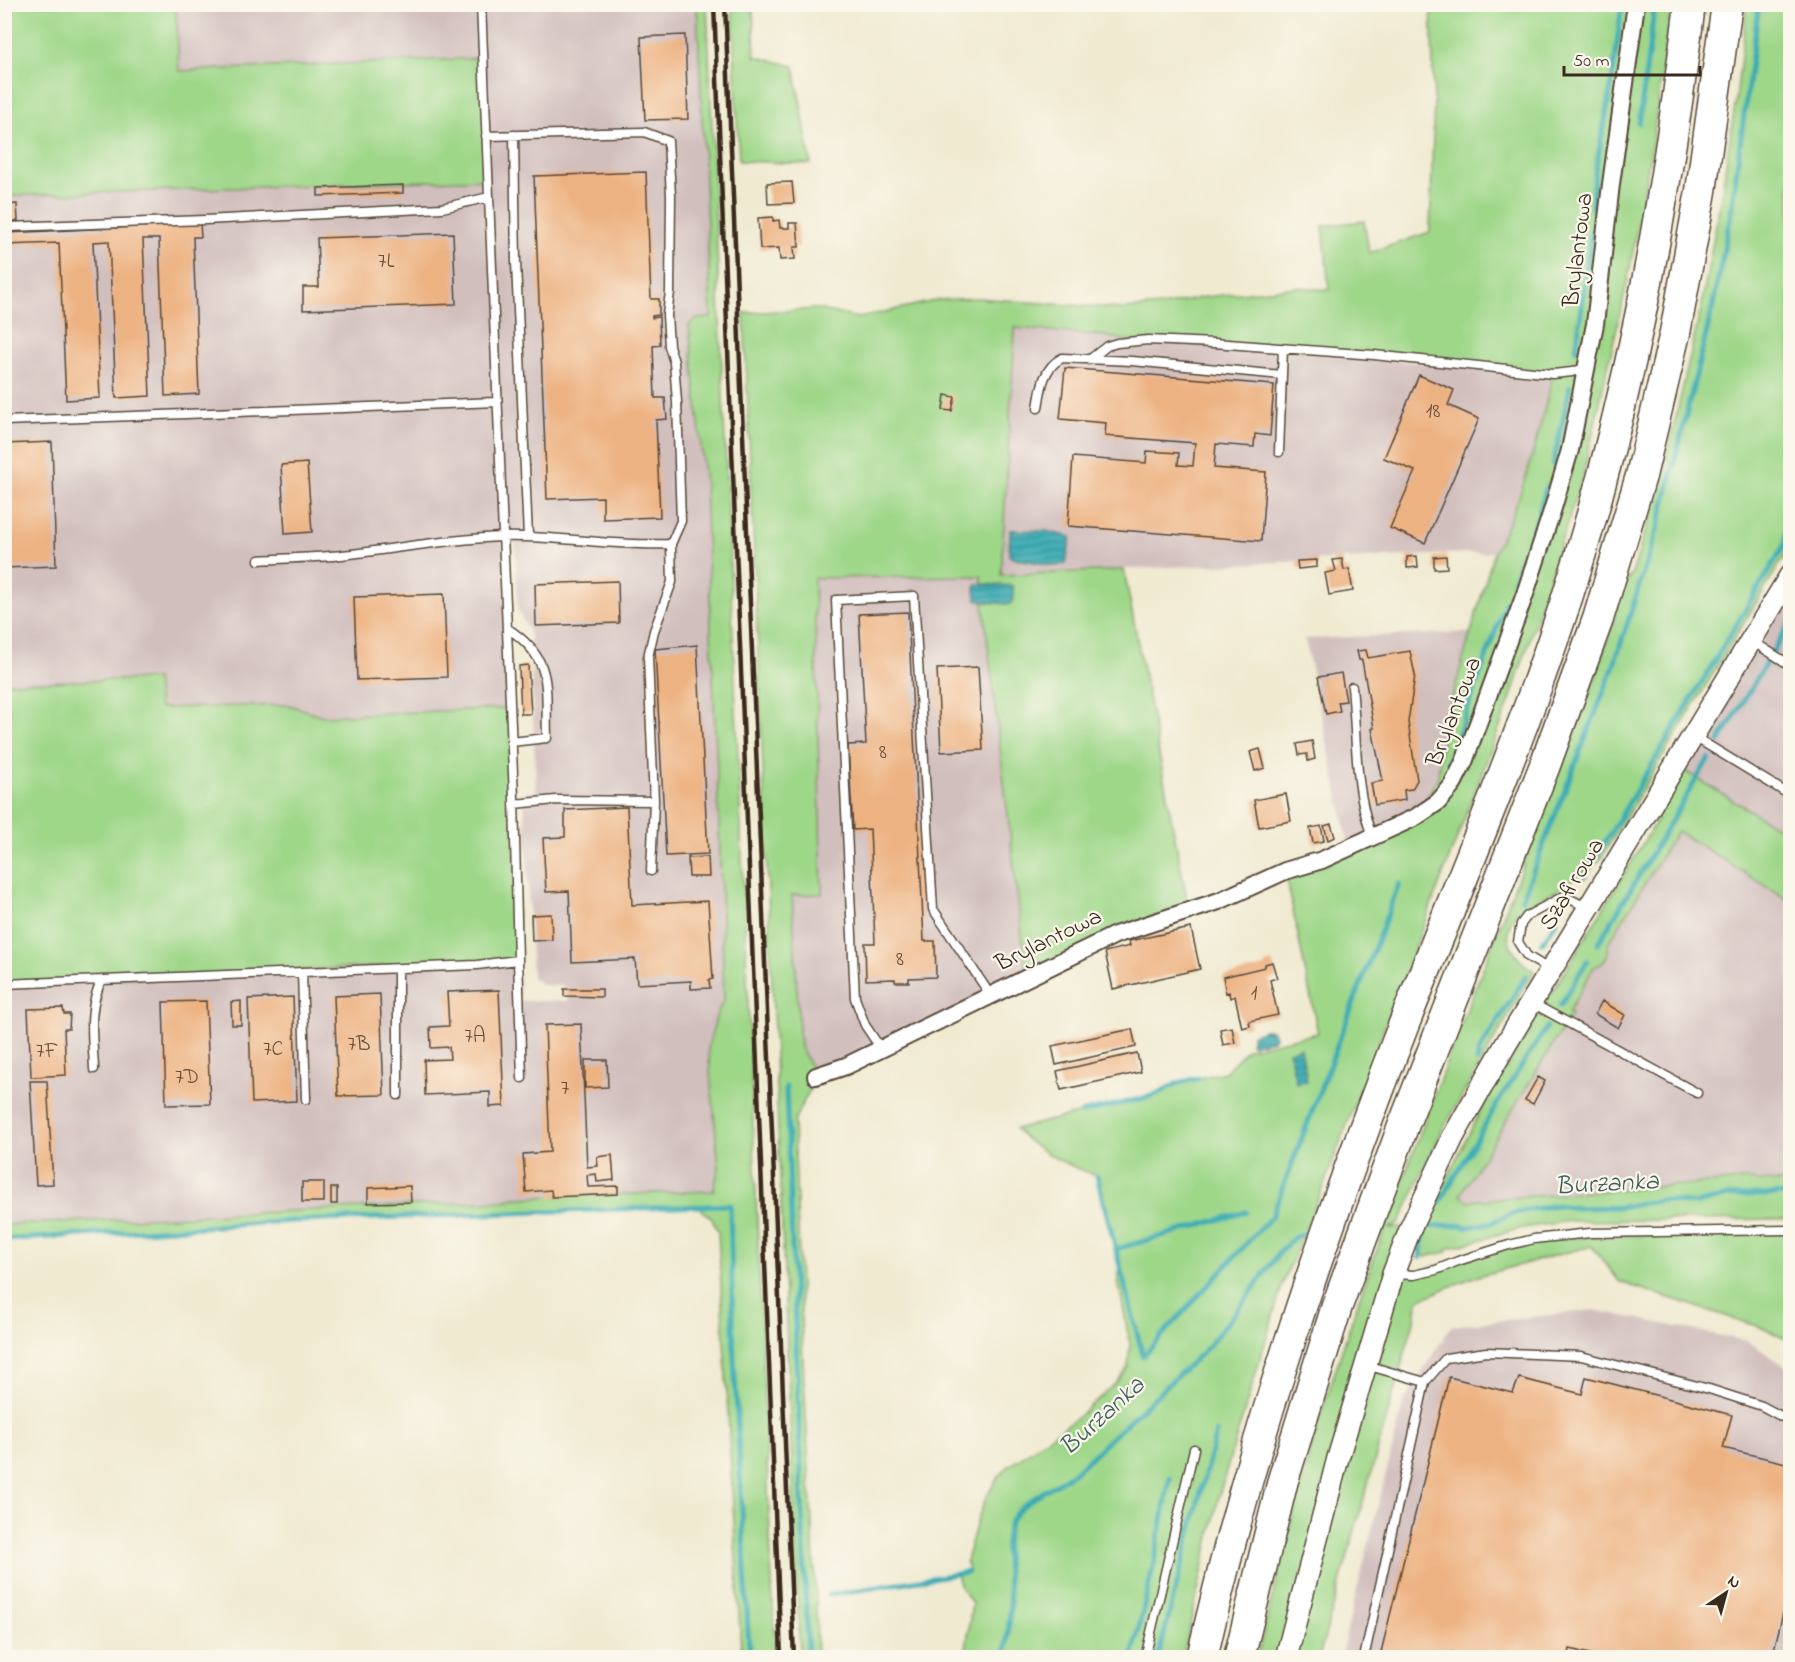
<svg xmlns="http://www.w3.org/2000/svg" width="1795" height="1662" font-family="'Indie Flower',sans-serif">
<defs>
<pattern id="water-rules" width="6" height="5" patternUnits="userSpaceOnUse" patternTransform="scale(1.5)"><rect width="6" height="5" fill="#39abb4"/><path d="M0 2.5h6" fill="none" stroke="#318b92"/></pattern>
</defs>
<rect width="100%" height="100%" fill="#fbf7ec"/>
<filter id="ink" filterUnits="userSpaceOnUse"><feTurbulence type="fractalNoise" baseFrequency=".0167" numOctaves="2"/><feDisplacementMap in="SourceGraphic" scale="12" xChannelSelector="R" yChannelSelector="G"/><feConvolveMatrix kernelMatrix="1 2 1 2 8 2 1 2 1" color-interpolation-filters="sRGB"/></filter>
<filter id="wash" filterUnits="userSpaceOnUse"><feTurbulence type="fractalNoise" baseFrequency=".008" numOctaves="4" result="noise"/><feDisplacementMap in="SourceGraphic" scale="24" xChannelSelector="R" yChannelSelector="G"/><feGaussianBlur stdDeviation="1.35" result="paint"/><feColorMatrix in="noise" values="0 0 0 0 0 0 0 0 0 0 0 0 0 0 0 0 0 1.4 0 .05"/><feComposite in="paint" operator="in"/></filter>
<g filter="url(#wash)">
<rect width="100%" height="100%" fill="#f0ead1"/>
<path fill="#d1bfbe" d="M176,5H697L711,318L702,458L705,485L719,822L724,999L717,1014L719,1168L713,1191L516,1198L503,1201L5,1225V984L518,960L520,1001H568V996H564V986L542,985L532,977L524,792H536L530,634L518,610L515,537H503L510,708L323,716L289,705L158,708L156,679L5,683L4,196L488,179L466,58L179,71Z
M1015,328L1105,336L1131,341L1148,340L1553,374L1540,431L1527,469L1505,532L1494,552L1001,575Z
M981,576L982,584H977L975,588L976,599L983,602L1027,979L816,1076L800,1047L792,895L822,893L814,578Z
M1790,576V835L1675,765Z
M1472,632L1443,729L1438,777L1431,808L1349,846L1305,639Z
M1677,831L1790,901V1183L1747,1180L1469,1201L1459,1195L1567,1022L1568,1014L1594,967L1601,965L1609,953L1608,944Z
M1594,1310L1747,1341L1790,1369V1657L1340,1658L1404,1401L1451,1326Z"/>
<path fill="#9fd789" stroke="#6d8054" stroke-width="1.5" d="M4,5H176L179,71L483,58L488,179L5,196Z
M697,5H707L775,1657H738L741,1650L718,1232L712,1219L698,1206L294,1221L5,1240L4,1225L503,1201L516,1198L713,1191L719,1168L708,1048L717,1014L724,999L719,822L705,485L689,325L697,319L711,318Z
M732,5H753L755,56L794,66L811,164L739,161Z
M1431,5H1671L1652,147L1628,279L1584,471L1510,700L1323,1187L1283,1283L1220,1492L1183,1657H965L972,1603L961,1588L957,1574L968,1571L966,1561L978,1518L987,1496L998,1477L1009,1466L1079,1416L1117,1382L1128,1367L1130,1344L1118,1280L1120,1267L1097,1176C1067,1165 1038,1152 1015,1129L1152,1096L1178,1083L1225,1072L1247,1049L1318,1033L1285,871L1430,808L1426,799L1438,777L1443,729L1494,552C1524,497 1539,434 1553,374L1374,355L1131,341L1105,336L1015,328L1001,575L1124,570L1189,911L1027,979L983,602L1010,604L1013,586L982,584L981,576L814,578L822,894L792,895L800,1047L816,1076C810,1093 799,1106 794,1123L802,1342L816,1597L817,1657H800L744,313L817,309L858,318L938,300L977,298L1123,309L1161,306L1205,297L1297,287L1329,290L1323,226L1364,221L1369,253L1430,232L1434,101Z
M1747,5H1790V547L1600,860C1585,871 1570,882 1554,892C1541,900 1523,905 1514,917C1499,938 1516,960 1534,971L1443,1129L1399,1224L1388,1228L1411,1227L1402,1276L1534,1239L1790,1230V1341L1760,1327L1620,1282L1591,1246L1471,1278L1418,1300L1415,1317L1319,1657L1257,1658L1297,1499L1322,1411L1361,1293L1447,1061L1597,674L1625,585L1633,571L1650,516L1674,425L1701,308L1723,185L1737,91Z
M156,679L159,708L289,705L323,716L510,708L518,960L5,984L4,683Z
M1675,765L1790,835V901L1677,831L1608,944C1609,955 1605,964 1594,967L1568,1013L1571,1015L1460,1195L1469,1201L1747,1180L1790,1183V1219L1570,1221L1522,1228L1447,1249V1252L1425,1257L1416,1249L1435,1201L1485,1102L1657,820L1646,813Z"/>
<path fill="url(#water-rules)" stroke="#3a6a69" stroke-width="1.5" d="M1010,530L1047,531L1071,537L1066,563L1056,566L1012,558L1009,555Z
M977,584L1013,586V601L1010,604L980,601L976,599L975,588Z
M1264,1030H1271L1275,1036L1273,1040L1252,1045L1250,1043L1252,1035Z
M1301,1048L1307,1081L1296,1083L1289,1051Z"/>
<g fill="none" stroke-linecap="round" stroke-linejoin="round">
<path stroke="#39abb4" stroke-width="5" d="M1639,123L1655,4
M1592,208C1593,169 1604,131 1610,93C1615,63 1618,34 1622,4
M1576,350L1592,230
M1553,465L1570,387
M1514,580L1535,526L1547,486
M1719,742L1790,623
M1448,763L1506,602
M1584,877L1785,544L1790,411
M1522,899L1612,671L1660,521L1712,310L1730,219L1759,4
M1542,943L1557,921
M1598,944L1709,758
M1560,1006L1587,961
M1477,1061L1479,1051L1526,976
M786,1087L808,1658
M1081,1113L1152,1096L1178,1083L1198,1078
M1097,1176L1143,1356
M1440,1202L1500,1099L1547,1027
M4,1240L294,1221L730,1205L734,1356L749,1648L747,1658
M1116,1249L1246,1212
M1420,1257L1426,1226L1459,1225L1468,1227L1491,1223L1508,1215L1527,1210L1557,1205L1577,1208L1620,1207L1662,1200L1697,1204L1728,1196L1790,1194
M1143,1356L1272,1216L1399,884
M829,1595L968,1572
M1005,1658C1007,1641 1010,1624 1010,1607C1010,1581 997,1533 1017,1512C1034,1494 1058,1485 1077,1470L1206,1349L1246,1299L1278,1254L1295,1237L1304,1234
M1132,1658L1153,1567L1170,1478
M1158,1658L1216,1432"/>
</g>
<g id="blocks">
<path fill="#edb282" d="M685,35L688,119L645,120L641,37Z
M646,172L651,299H659V315L652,316V318L659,317L660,345L653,346L655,398H665L667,419L656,420L660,517L603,519V497L547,499L534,176Z
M792,182L794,203L768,204L767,183Z
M403,185V193L318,196V188Z
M17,204L18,221H6L7,233L200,224L201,237H193L199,394L165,396L159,239H143L150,396L116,398L109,241L93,242L100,398L66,400L59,243L4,245V205Z
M773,217V221L779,220L780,228H789V223H797L799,247H794L795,259L780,260L779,248L760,249L758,218Z
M453,233L456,304L303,310V287H319L317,238Z
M1065,368L1274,385L1270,436L1255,434L1254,447L1216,444L1214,468L1266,472L1261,541L1068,526L1073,457L1146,463L1147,451L1179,453L1178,465L1193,466L1195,443L1105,436L1106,423L1060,419Z
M1419,375L1454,390L1448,405L1479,419L1425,543L1390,528L1415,471L1384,458Z
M945,395L955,397L952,411L943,410Z
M52,442L56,566L4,568V444Z
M307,463L312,532L285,534L281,465Z
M1417,556L1418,567L1407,568V557Z
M1446,556L1447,568L1434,569V557Z
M1342,559L1344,570L1349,569L1353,591L1329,595L1325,573L1336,571L1333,560Z
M1317,560V567L1298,569L1297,561Z
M618,581L619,623L536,626L535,584Z
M444,594L447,677L357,680L354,597Z
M908,612L924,941H935L936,977L909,978V982H895V979L866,980L865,943H875L870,829L853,830L848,745L866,744L859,614Z
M697,645L708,854L666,856L655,649Z
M1366,650L1368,658L1410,651L1415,675L1408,722L1417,780L1412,789L1404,790L1405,800L1375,805L1371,783L1383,781L1372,729L1374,728L1362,660H1359L1357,651Z
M528,665L531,714H521L519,666Z
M978,667L983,750L941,752L937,669Z
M1341,673L1346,701L1338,702L1340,711L1326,714L1318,677Z
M1312,741L1315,759L1308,761L1307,754L1299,755L1297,744Z
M1260,749L1265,768L1255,771L1250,752Z
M1286,794L1291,821L1259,827L1254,800Z
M627,807L632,905L708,901L713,979L709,980L710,988L691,989V981L637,984L635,959L572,962L569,891L546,892L543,838L565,837V810Z
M1331,824L1335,837L1328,840L1324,826Z
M1321,826L1324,841L1313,843L1310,828Z
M708,857L709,877H689L688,858Z
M551,914L552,940L532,941L531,915Z
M1191,928L1200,969L1113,989L1105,952L1130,946L1129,941Z
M1272,962L1277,978L1270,980L1278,1015L1249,1021L1250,1026L1242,1028L1235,996L1230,998L1229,992L1226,993L1223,977L1265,967V964Z
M564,989H602V997L564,996Z
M499,990L504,1106L490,1107V1092L425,1095L424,1060L450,1059L449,1047L431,1048L430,1027L449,1026L447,992Z
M380,994L384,1095L338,1096L334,996Z
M293,997L297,1101L252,1103L248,999Z
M206,1001L210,1104L166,1105L163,1002Z
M241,1001V1025H232L231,1002Z
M1602,1001L1625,1015L1618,1028L1595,1014Z
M63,1008L64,1014H70L69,1029H64L66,1075L31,1077L28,1009Z
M581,1024L587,1167L598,1166L597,1157L612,1155L614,1180L597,1182L596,1174L587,1175L588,1187L618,1186V1194L552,1197L551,1190L526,1192L523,1154L550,1152L545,1025Z
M1232,1027L1235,1043L1223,1045L1220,1029Z
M1132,1029L1136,1047L1056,1065L1052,1046Z
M1137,1053L1141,1072L1061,1090L1057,1071Z
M585,1060H607L608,1087L585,1088Z
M1538,1077L1545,1081L1533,1104L1525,1100Z
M30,1081H47L53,1184L36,1185Z
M302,1182H324V1202H302Z
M410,1186L411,1202L368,1203V1188Z
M331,1188H337V1204H331Z
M1449,1377L1513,1393L1519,1378L1582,1394L1586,1377L1732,1415L1723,1448L1790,1464V1584L1772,1658H1738L1722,1653L1721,1658H1605L1570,1649L1568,1658H1539L1518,1652L1517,1658H1472L1451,1652L1449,1658H1404L1381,1652Z"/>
</g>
</g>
<g filter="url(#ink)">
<use href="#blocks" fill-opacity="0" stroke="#564739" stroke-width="1.5"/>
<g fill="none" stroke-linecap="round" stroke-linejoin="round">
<defs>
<path id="service" d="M514,135L516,263L528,537
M486,136L644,132L668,141L671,196L670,292L667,315L669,346L674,362L677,402L681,521L671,544L672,582L654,631L648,657L654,801
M8,227L205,220L442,208L489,197
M1089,360L1107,346L1117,343L1148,340L1214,343L1374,355L1553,374L1572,372L1585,368
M1038,408C1041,388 1043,368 1062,358L1132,361L1282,375
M4,421L497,402
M1279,452L1283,348
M259,560C286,558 314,558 342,555C395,549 447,539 501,537C558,535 614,547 671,544
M507,628C555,659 545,687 547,738L511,742
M1752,641L1790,665
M1352,687C1357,737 1354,789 1372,836
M1693,736L1790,795
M514,804L556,800L654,801L651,871
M518,960L522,1078
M398,969V1095
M1550,970L1527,956L1518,942L1521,924L1527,916L1564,896L1588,908
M302,972L306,1099
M4,984L477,965L518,960L514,798L481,4
M1532,1003L1697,1093
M881,1049L865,1025L855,998L836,600L914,596L933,909L991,996
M94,1069C93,1039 87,1007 102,980
M1394,1274L1414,1275L1436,1270L1458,1261L1509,1245L1534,1239L1590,1233L1790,1230
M1366,1365L1425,1382
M1145,1658L1194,1449
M1364,1658L1425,1382L1446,1358L1486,1352L1581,1356L1709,1389L1762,1406L1790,1421"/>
<path id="minor" d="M816,1076L846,1066L1115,935L1219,901L1285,871L1322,860L1416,817L1438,802L1452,786L1464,762L1525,594L1553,508L1570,450L1595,324L1611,184L1636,4"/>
<path id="tertiary" d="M1286,1658L1338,1458L1393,1274L1411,1227L1453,1137L1506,1044L1790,576"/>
<path id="motorway" d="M1202,1658C1251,1441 1322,1236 1402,1029C1457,889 1517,750 1564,607C1628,411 1665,209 1690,4
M1239,1658L1283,1480L1337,1306L1404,1124L1545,765L1598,619L1641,476L1675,333L1701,191L1727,4"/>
</defs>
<use href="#service" stroke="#564739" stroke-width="11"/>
<use href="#minor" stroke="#564739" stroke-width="20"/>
<use href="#tertiary" stroke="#564739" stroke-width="24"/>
<use href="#motorway" stroke="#564739" stroke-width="33"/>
<use href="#service" stroke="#fff" stroke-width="8"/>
<use href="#minor" stroke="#fff" stroke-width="16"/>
<use href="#tertiary" stroke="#fff" stroke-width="21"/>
<use href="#motorway" stroke="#fff" stroke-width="30"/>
<path stroke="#3b2a1e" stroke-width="4.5" d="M714,4L781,1658
M725,4L794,1658"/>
</g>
</g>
<g text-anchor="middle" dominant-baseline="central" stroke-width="4.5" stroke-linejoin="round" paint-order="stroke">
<g font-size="21" fill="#684c37">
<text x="386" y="262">7L</text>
<text x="1433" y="412">18</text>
<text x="883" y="753">8</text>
<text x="900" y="960">8</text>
<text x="1254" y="994">1</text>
<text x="475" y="1037">7A</text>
<text x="359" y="1045">7B</text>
<text x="273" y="1050">7C</text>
<text x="47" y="1052">7F</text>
<text x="187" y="1078">7D</text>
<text x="565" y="1089">7</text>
</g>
<g font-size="24" fill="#3b2a1e" stroke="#fbf7ec">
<text transform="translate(1579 250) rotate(-83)">Brylantowa</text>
<text transform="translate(1455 712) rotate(-69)">Brylantowa</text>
<text transform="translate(1573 885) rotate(-59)">Szafirowa</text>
<text transform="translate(1049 941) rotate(-26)">Brylantowa</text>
</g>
<g font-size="26" font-style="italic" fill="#3a5e5a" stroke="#fbf7ec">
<text transform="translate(1607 1185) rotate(-3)">Burzanka</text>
<text transform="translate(1103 1417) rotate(-42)">Burzanka</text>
</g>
</g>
<rect width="1795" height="1662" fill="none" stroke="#fbf7ec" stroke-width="24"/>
<g transform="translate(1726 1593) rotate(36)" stroke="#fbf7ec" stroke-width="4.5" paint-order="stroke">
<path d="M0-4.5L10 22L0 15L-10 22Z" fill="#3b2a1e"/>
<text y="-9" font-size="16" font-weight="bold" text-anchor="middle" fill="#3b2a1e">N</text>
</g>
<path d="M1564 66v9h136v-9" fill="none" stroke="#3b2a1e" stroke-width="3"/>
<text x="1573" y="66" font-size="18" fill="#3b2a1e" stroke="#fbf7ec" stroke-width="4.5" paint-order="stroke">50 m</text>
</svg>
